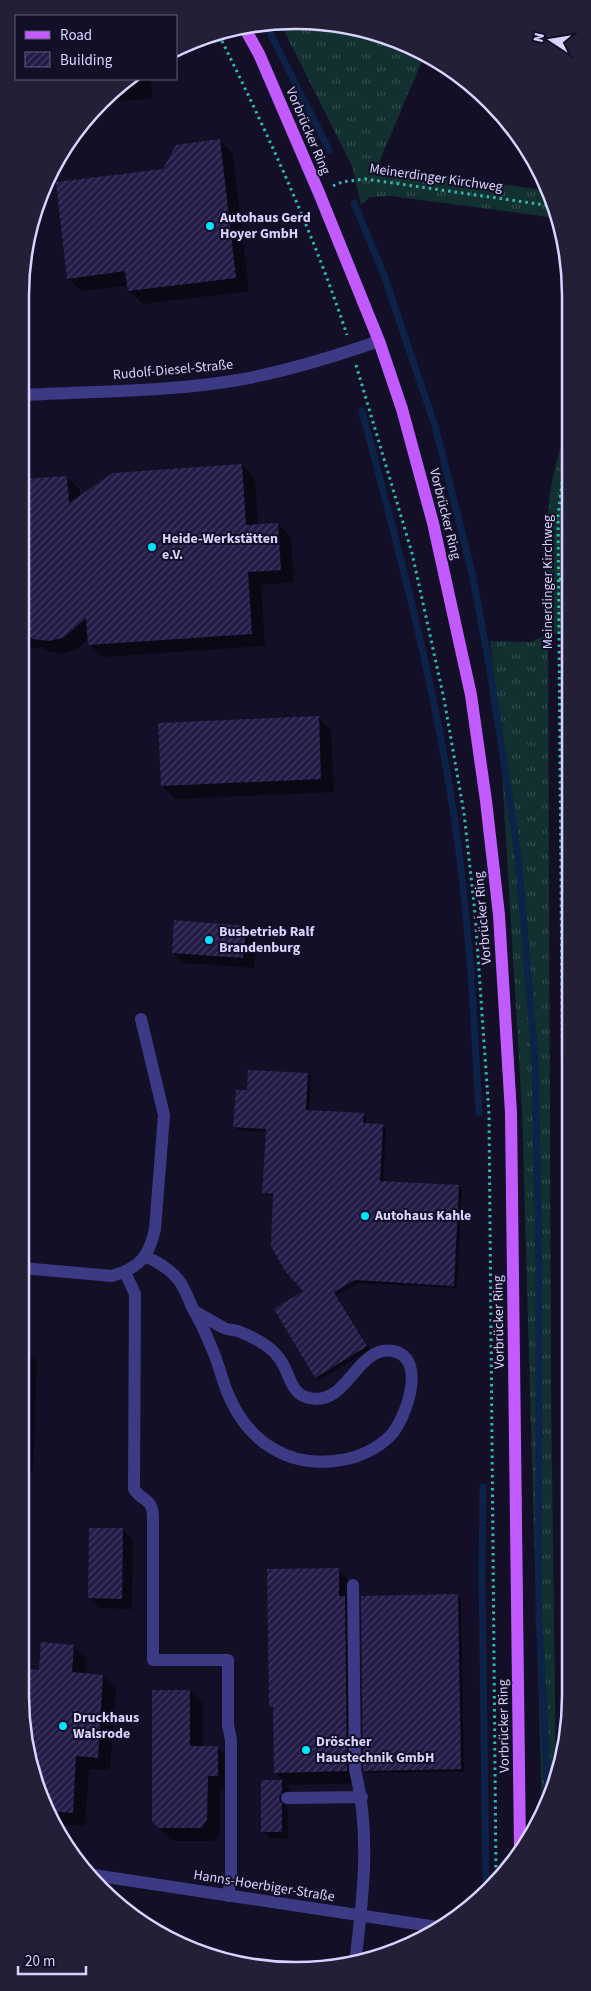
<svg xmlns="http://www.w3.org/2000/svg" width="591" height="1991" font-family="'Source Sans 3',sans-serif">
<defs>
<pattern id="grass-tufts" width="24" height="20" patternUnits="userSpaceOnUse" patternTransform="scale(1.25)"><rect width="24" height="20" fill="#12302f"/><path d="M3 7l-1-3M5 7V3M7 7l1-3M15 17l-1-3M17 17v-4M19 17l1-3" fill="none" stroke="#344d4e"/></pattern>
<pattern id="building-hatch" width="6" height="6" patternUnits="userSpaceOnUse" patternTransform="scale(1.25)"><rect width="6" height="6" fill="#241b47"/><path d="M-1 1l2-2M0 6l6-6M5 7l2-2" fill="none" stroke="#433b63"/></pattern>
</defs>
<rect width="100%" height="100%" fill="#130f26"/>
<path fill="url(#grass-tufts)" d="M281,25H349L425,54L378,165L548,191L556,218L391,196L370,197L361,205L352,166Z
M568,423V633L548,634L551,1390L556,1776L542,1813L522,1110L498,705L490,641L531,642L548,634C548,588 545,540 550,494C553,471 561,445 568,423Z"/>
<path fill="#0007" d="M130,79H149L151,81L153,98L106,103Z
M220,141L233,154L249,291L143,304L129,291V285L81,291L68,278L164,170Z
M242,465L255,478L258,526L278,524L291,537L294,582L261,585L265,646L102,657L89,644V639L76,650L61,654L47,651L41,647L24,649V480L67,477L80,490V497Z
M318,717L331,730L334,792L176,799L162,786Z
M175,921L246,927L256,938L254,968L183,963L173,953Z
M307,1074L311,1077L309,1112L363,1114L367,1118L366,1124L382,1125L386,1128L383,1182L459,1186L462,1190L457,1288L359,1283L337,1295L370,1350L319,1380L316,1377L305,1291L274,1196H267L264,1193L267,1132L238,1130L235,1127L249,1091Z
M21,1347H24L37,1360L33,1472H21Z
M123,1530L133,1540L132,1609L100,1608L89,1598Z
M338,1570L351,1582L359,1783L285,1785L289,1788V1800L285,1805L288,1812V1839L270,1838L263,1831V1781H284L275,1772L274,1710L270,1706Z
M458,1595L461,1599L464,1772L368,1773L365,1770Z
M73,1646L86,1659L85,1675L103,1676L116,1689L110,1770L89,1769L85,1826L55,1824L41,1801L20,1695Z
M190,1691L203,1704V1747H217L231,1760V1789H220V1834L214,1841H173L153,1822Z"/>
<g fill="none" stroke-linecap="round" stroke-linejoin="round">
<path stroke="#0c2248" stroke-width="7" d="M266,25L329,150
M354,203L384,275L435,426L472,573L489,664L518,855L535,1058L539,1269V1618L548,1797
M362,411C398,547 435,684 455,823C469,919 474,1017 479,1113
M483,1487L482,1575L486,1888"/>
</g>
<path fill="url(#building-hatch)" d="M220,139L236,278L128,291L125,271L67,279L56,182L163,169L176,145Z
M242,464L246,525L278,523L281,570L248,572L252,634L88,645L86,618L63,638L48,641L33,639L24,632V479L67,476L69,503L113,473Z
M319,716L321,779L161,786L158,723Z
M174,920L246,926L243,958L172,953Z
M248,1070L308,1073L306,1110L364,1113L363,1123L383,1124L380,1181L459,1185L454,1286L355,1280L334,1292L367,1346L315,1378L274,1309L303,1291L285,1271L271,1246L273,1194L262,1193L266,1129L233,1127L236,1090H247Z
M89,1528H123L122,1599L88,1598Z
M339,1568V1596H345L347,1771L274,1773L273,1707H269L267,1569Z
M458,1594L461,1769L363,1771L361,1596Z
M41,1642L74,1645L72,1672L103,1675L98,1758L76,1756L73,1813L48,1811L41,1801L20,1696V1688H25L27,1669L39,1670Z
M152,1690H190V1746H218V1776H208L207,1820L201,1828H159L152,1822Z
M261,1780H282V1792L279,1798L282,1804V1832H261Z"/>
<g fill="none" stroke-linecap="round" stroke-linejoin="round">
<path stroke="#2fb8b0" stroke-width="3" stroke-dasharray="2.5 4" stroke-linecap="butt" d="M219,35C267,132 313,232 347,335
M333,186L342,182L365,179L552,206
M356,365L412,553L444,699L464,813L475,913L489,1114L496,1876
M559,579L568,580
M566,1492L558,516L563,475L568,453"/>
<path stroke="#3d3a85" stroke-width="12" d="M25,395C97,391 172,392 244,379C290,370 336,356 379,341
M145,1256C157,1262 167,1267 176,1277C183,1284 188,1297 192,1307C200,1321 207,1336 213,1351C219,1365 222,1380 228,1394C248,1442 289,1469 341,1460C358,1458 379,1448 391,1435C406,1418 428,1358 393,1351C356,1345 348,1407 309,1398C289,1394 290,1371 279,1358C270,1345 253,1337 238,1331C234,1330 228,1330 224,1328C214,1323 204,1316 194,1311
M22,1268L112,1276C139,1268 149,1257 155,1229L164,1115L141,1019
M125,1272L135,1294L134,1489C142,1502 152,1497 153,1516V1660H228V1725L231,1740V1877L228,1896
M353,1585L355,1770C371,1832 363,1900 355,1963
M287,1798L362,1797
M87,1874L437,1927"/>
<path stroke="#c25bff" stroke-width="12" d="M243,25L259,54L319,193L379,341L402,409L433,523L471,695L486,801L499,915L511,1113L520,1849"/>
</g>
<g fill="#00e5ff" stroke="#130f26" stroke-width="2">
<circle cx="210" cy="226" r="5"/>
<circle cx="152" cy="547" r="5"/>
<circle cx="209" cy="940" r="5"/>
<circle cx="365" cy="1216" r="5"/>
<circle cx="63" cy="1726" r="5"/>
<circle cx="306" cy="1750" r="5"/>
</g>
<g text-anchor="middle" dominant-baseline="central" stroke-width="4" stroke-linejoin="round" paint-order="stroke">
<g font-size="14" fill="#d9d4ff" stroke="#130f26">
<text transform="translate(308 131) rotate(67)">Vorbrücker Ring</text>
<text transform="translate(436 178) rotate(8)">Meinerdinger Kirchweg</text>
<text transform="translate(173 370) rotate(-5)">Rudolf-Diesel-Straße</text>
<text transform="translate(445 514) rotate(76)">Vorbrücker Ring</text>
<text transform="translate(548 582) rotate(-90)">Meinerdinger Kirchweg</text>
<text transform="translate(483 918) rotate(-95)">Vorbrücker Ring</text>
<text transform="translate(499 1322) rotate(-91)">Vorbrücker Ring</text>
<text transform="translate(504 1726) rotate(-91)">Vorbrücker Ring</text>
<text transform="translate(264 1886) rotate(9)">Hanns-Hoerbiger-Straße</text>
</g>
<g font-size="14" font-weight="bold" fill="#d9d4ff" stroke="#130f26" text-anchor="start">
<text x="220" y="218">Autohaus Gerd<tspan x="220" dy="16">Hoyer GmbH</tspan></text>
<text x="162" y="539">Heide-Werkstätten<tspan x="162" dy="16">e.V.</tspan></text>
<text x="219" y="932">Busbetrieb Ralf<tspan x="219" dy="16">Brandenburg</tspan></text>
<text x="375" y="1216">Autohaus Kahle</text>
<text x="73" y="1718">Druckhaus<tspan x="73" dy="16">Walsrode</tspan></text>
<text x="316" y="1742">Dröscher<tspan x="316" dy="16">Haustechnik GmbH</tspan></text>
</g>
</g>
<path d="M0 0H591V1991H0ZM295 29H296A266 266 0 0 1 562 295V1696A266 266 0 0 1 296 1962H295A266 266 0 0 1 29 1696V295A266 266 0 0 1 295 29Z" fill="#231f37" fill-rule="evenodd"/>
<path fill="none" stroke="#d9d4ff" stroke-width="2.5" d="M295 29H296A266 266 0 0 1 562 295V1696A266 266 0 0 1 296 1962H295A266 266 0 0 1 29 1696V295A266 266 0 0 1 295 29Z"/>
<rect x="15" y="15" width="162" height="65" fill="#130f26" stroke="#625e7d"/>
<rect x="25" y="31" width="25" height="8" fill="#c25bff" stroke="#625e7d"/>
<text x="60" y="40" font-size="15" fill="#d9d4ff">Road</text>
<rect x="25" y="52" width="25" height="15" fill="url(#building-hatch)" stroke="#625e7d"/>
<text x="60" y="65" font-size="15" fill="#d9d4ff">Building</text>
<g transform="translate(551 40) rotate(282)" stroke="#130f26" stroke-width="4" paint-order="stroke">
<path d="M0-4L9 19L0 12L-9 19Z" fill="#d9d4ff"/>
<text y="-8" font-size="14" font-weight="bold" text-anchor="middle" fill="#d9d4ff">N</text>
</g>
<path d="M18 1966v8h68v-8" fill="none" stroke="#d9d4ff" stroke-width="2.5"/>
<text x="25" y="1966" font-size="15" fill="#d9d4ff" stroke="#130f26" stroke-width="4" paint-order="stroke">20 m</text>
</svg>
